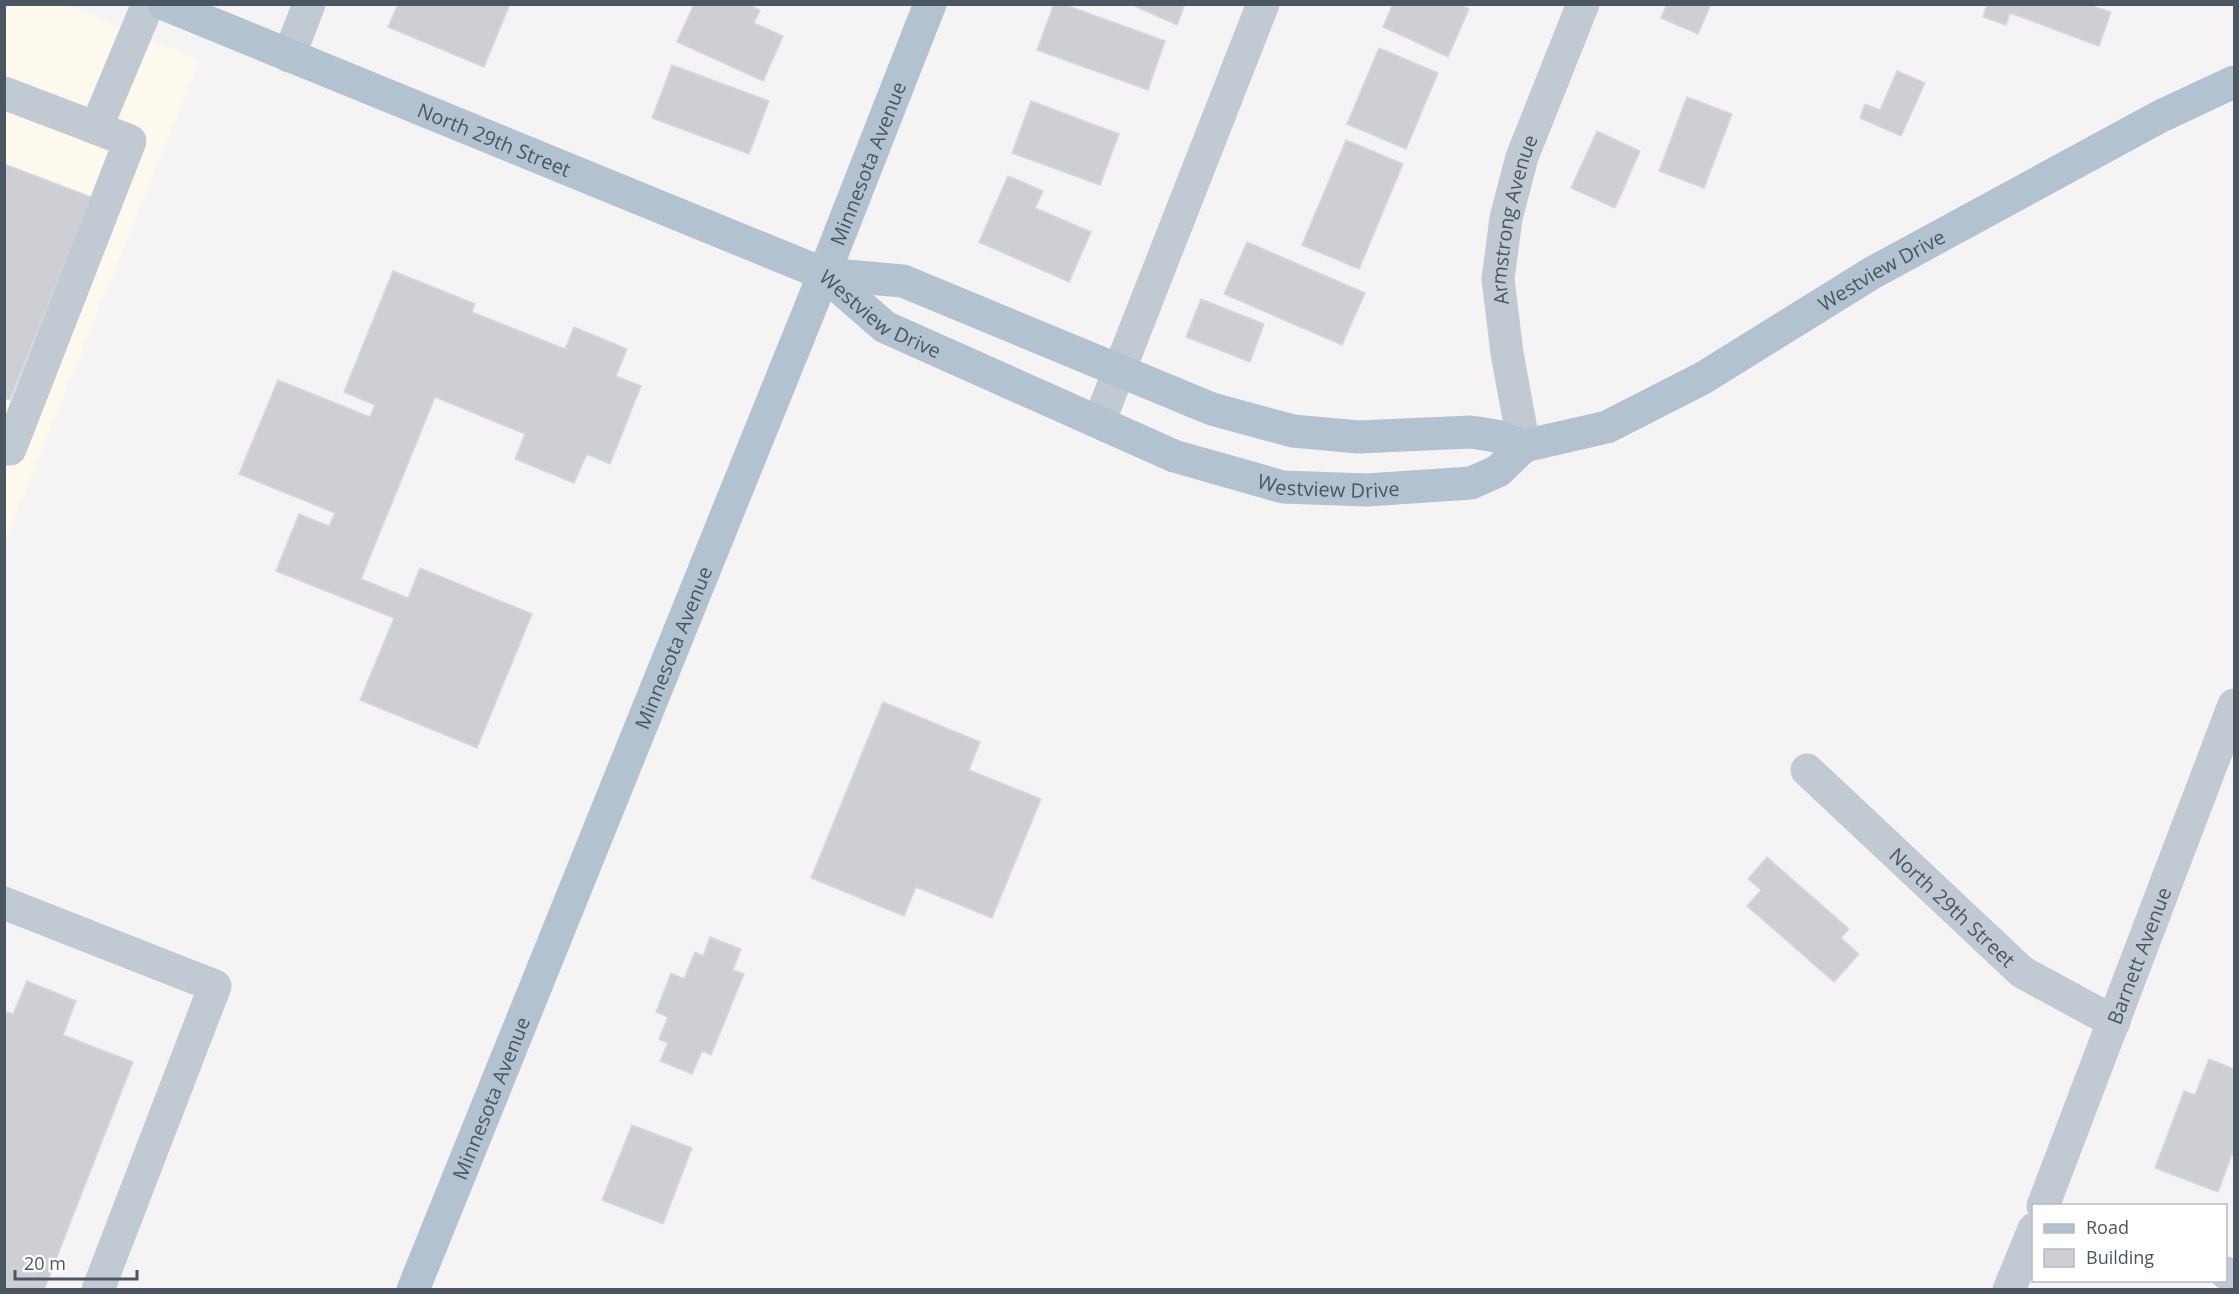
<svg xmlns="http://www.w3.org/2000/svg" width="2239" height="1294" font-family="'Open Sans',sans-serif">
<rect width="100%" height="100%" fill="#f5f3f3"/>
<path fill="#fdf9ef" d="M5,5H66L200,60L5,542Z"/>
<path fill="#cdcfd5" stroke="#d7d9de" stroke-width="1.5" d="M398,4H510L484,67L388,27Z
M694,4H748L760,10L754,23L783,36L763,81L677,42Z
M1054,4H1063L1165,41L1148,90L1037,50Z
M1130,4H1185L1177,25Z
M1393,4H1458L1469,9L1448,57L1383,27Z
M1667,4H1711L1698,34L1661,18Z
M1987,4H2096L2095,7L2111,12L2099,46L2010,13L2006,25L1983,17Z
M1379,48L1438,73L1406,149L1347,124Z
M672,65L769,101L749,154L652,118Z
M1897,71L1925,83L1901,136L1860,118L1865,104L1880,110Z
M1687,97L1732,114L1704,188L1659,171Z
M1031,101L1119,134L1100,185L1012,153Z
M1597,131L1640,151L1615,208L1571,188Z
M1346,140L1403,164L1359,269L1302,245Z
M4,164L91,197L10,400L4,398Z
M1008,176L1043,191L1035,208L1091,232L1069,282L979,242Z
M1247,242L1365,293L1342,345L1224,294Z
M393,271L475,304L472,312L565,349L574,327L627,349L616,376L641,386L610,464L587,454L574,483L515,459L525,434L435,397L361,579L408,598L420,568L532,614L477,748L360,700L394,618L276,571L299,514L329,526L335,513L239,474L278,380L370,417L375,405L344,392Z
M1201,299L1264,324L1250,362L1186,337Z
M883,702L980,742L969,770L1041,799L992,918L916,887L904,916L811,878Z
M1767,857L1849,929L1841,938L1859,954L1834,982L1747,906L1761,890L1748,879Z
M710,937L741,949L733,970L744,974L711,1055L702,1051L692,1074L660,1061L668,1043L659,1039L668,1017L656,1012L671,973L684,979L695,952L703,956Z
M27,981L76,1001L63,1035L133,1062L44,1290H4V1011L13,1014Z
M2209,1059L2234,1069V1155L2232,1154L2218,1192L2155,1168L2184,1091L2195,1095Z
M632,1125L692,1148L663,1224L602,1200Z"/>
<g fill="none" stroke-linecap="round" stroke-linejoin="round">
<g stroke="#c1cad2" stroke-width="33">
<path d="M289,56L309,4"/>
<path d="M4,93L96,128L148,4"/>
<path d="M1099,422L1263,4"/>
<path id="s1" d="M1524,446L1507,353L1498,279L1506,218L1522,157L1583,4"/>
<path d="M4,447L10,449L130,141L96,128"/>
<path id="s2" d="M1807,770L2022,972L2114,1022"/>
<path d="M4,903L215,986L98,1290"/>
<path id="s3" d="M2043,1206L2234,705"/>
<path d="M2226,1273L2234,1277"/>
<path d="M2009,1290L2034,1229"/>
</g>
<g stroke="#b3c2d1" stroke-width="33">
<path id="s4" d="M164,4L824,274L903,281L1212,409L1293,431L1358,437L1471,432L1496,436L1524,446"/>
<path id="s5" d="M824,274L885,327L1174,456L1283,487L1367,490L1471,483L1498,471L1524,446L1607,427L1703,378L1872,273L2161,116L2234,82"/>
<path id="s6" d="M413,1290L824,274L930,4"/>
</g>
</g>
<g text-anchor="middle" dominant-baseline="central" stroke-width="6" stroke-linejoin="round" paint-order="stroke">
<g font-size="20" fill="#4a5661" stroke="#fff">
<text stroke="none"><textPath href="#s4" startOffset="357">North 29th Street</textPath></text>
<text stroke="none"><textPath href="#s6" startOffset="1215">Minnesota Avenue</textPath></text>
<text stroke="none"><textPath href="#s1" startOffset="230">Armstrong Avenue</textPath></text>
<text stroke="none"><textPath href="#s5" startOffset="1166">Westview Drive</textPath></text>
<text stroke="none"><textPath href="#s5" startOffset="70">Westview Drive</textPath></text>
<text stroke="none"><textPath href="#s5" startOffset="556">Westview Drive</textPath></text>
<text stroke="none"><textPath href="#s6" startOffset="693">Minnesota Avenue</textPath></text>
<text stroke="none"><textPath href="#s2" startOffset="200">North 29th Street</textPath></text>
<text stroke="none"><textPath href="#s3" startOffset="268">Barnett Avenue</textPath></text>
<text stroke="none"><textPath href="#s6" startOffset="207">Minnesota Avenue</textPath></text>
</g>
</g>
<rect width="2239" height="1294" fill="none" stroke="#4a5661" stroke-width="12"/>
<rect x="2032" y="1204" width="195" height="78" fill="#ffffff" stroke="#b7bbc0" stroke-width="1.5"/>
<rect x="2044" y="1224" width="30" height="9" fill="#b3c2d1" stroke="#b7bbc0" stroke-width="1.5"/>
<text x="2086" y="1234" font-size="18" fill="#4a5661">Road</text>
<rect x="2044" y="1249" width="30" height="18" fill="#cdcfd5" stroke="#b7bbc0" stroke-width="1.5"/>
<text x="2086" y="1264" font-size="18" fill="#4a5661">Building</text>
<path d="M15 1270v9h122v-9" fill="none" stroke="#4a5661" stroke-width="3"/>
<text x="24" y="1270" font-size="18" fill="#4a5661" stroke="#ffffff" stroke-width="4.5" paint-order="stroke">20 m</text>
</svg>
